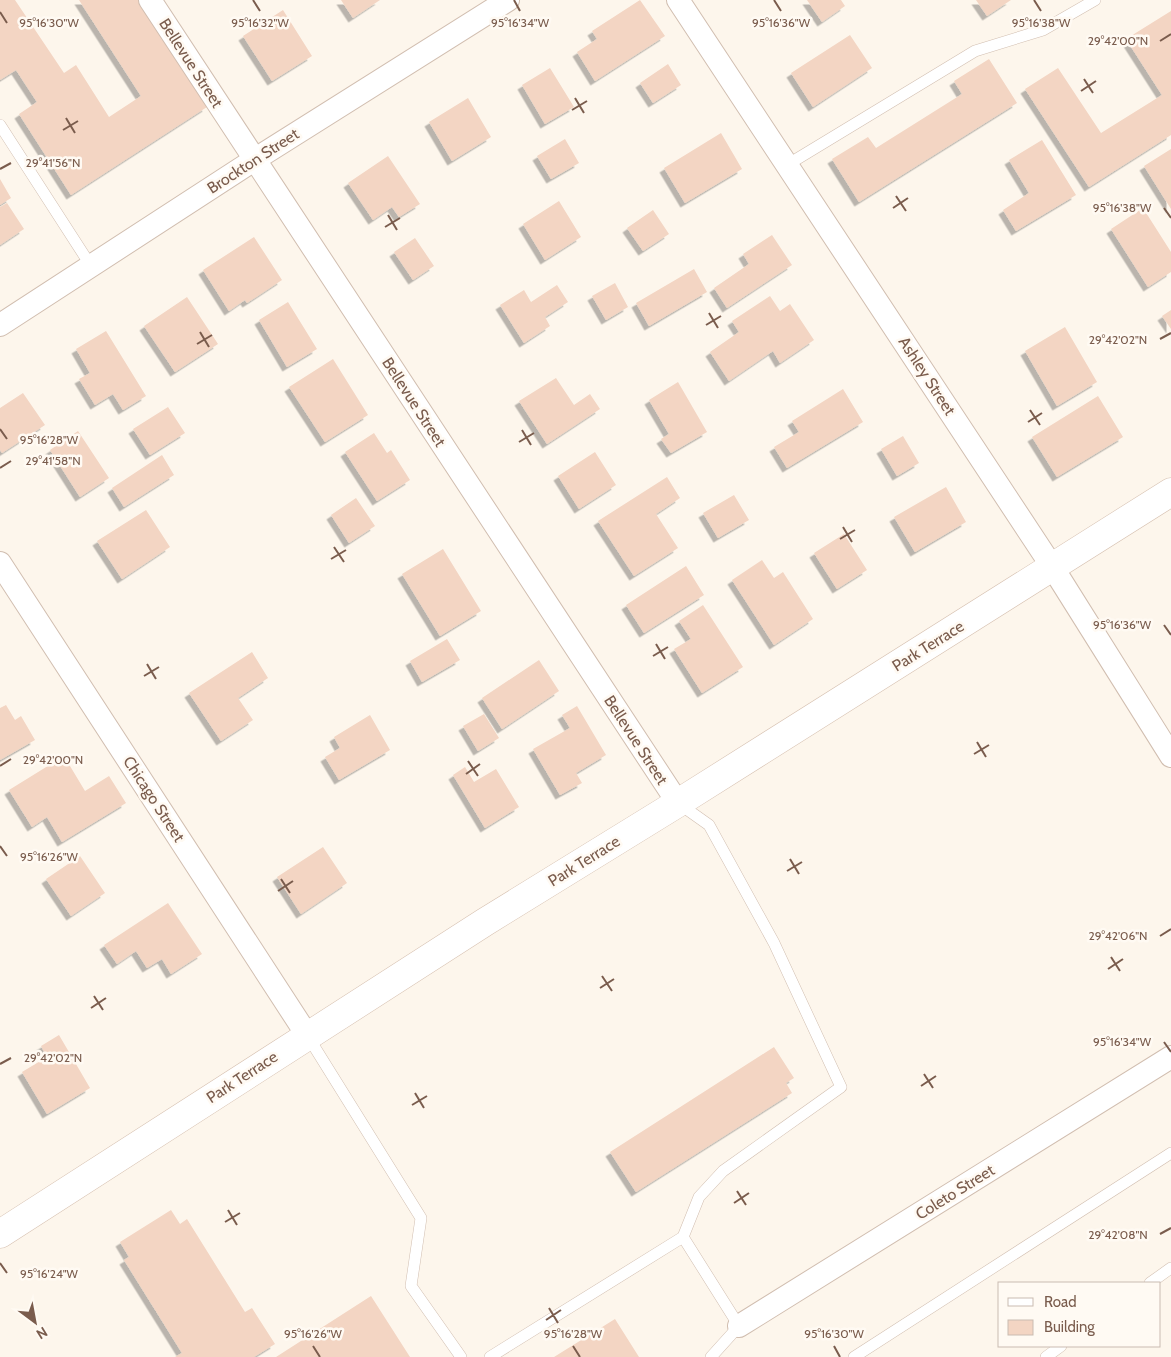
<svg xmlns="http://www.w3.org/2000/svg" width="1171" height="1357" font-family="Cabin,sans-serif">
<defs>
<filter id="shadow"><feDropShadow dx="-4.5" dy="4.5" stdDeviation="0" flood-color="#0004"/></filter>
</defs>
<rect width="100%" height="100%" fill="#fdf6ec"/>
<path fill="#f3d5c3" filter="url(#shadow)" d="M0,0H15L64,73L76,65L109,117L141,96L79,0H139L207,107L71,195L19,114L37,102L16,70L0,80Z
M341,0H380L353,18Z
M640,0L665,36L595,81L577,52L597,39L592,31Z
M807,0H841L845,6L822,22Z
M976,0H1011L987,16Z
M283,10L312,56L272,81L243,36Z
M1171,11V135L1089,187L1025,89L1058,68L1101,133L1162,95L1126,39Z
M850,35L872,68L813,107L791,73Z
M989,59L1017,103L859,202L832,159L868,137L876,148L962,94L954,81Z
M668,64L681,85L653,103L640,83Z
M550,68L574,107L545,124L522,85Z
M468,98L491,137L452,161L429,122Z
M721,133L742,169L685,203L664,168Z
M565,139L579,163L551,179L537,156Z
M1042,140L1076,195L1016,231L1003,210L1029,193L1009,160Z
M1171,149V209L1144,166Z
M388,156L420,204L399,217L392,207L373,220L348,183Z
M0,179L11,198L0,205Z
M559,201L581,237L545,260L523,224Z
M7,203L24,229L0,245V207Z
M1143,208L1171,252V272L1148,287L1111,229Z
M653,210L669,234L643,251L627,228Z
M772,235L792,265L727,308L714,288L749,264L743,254Z
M254,237L282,280L247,303L245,300L229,311L203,270Z
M415,238L434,266L413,280L394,252Z
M694,269L707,292L649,326L636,303Z
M615,283L628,307L606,320L592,296Z
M557,285L568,302L545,317L550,326L524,343L500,305L524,290L531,302Z
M770,296L780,311L790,304L814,340L780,363L773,351L729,381L710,352L739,332L732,321Z
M187,297L218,344L175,372L144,326Z
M288,302L317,349L287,367L259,320Z
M1171,310V329L1162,316Z
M1065,327L1097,382L1057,406L1025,351Z
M106,331L146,396L123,410L113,394L95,405L79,379L90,373L76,349Z
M333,359L368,415L325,442L289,387Z
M556,378L574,405L590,394L600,409L547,444L519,401Z
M678,382L707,432L671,453L661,439L669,434L649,400Z
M843,389L863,422L787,468L774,447L799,432L792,421Z
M23,393L45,425L2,453L0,450V408Z
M1098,396L1123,437L1057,477L1032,437Z
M168,407L185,433L150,455L133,429Z
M78,431L109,478L80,497L50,450Z
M374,433L387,453L391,450L410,480L377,501L345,452Z
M903,436L919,463L897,476L881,449Z
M595,452L616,485L579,509L558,476Z
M162,455L174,475L124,507L112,488Z
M667,477L680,498L656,514L678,548L634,576L598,521Z
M946,487L966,522L915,552L894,517Z
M734,495L749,520L718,538L703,513Z
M356,498L375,526L349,543L331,515Z
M146,510L170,547L122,579L97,541Z
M844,534L867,570L837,589L814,553Z
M443,549L481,611L440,636L402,574Z
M762,560L774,578L783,572L813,619L774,645L732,580Z
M686,566L704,595L644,633L626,605Z
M703,605L743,667L702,693L674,649L691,639L679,621Z
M447,639L460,660L422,682L410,661Z
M252,652L268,678L238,698L253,720L221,741L189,693Z
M539,660L559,691L502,729L482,698Z
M6,705L15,720L21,716L35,740L0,760V708Z
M577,706L606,755L576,773L582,783L560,795L533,749L570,728L562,715Z
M484,714L499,738L478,751L463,726Z
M370,715L390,750L339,780L325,757L340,748L334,737Z
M64,756L85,791L109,776L126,803L62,842L47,817L32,827L9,790Z
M465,767L474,782L496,769L519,807L485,828L453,775Z
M323,847L347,883L301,914L277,877Z
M80,856L105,893L71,916L46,879Z
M168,903L202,954L171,974L162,959L147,968L136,951L117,964L104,945Z
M59,1035L90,1088L47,1114L22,1072L47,1057L41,1046Z
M774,1047L794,1078L786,1083L792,1093L636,1192L610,1152Z
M171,1210L180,1224L187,1219L245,1312L252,1308L275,1344L254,1357H175L182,1353L124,1260L129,1257L120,1242Z
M371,1296L410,1357H276Z
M615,1319L639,1357H554Z"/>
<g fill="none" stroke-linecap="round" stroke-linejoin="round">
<defs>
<path id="lane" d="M0,125L91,266
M787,165L975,51L1043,30L1095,0
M307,1035L421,1218L411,1286L461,1357
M683,1237L739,1326L711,1357
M1150,1283L1171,1268
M490,1357L683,1237L699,1197L723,1171L841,1087L774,943L709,825L678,803
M854,1357L1171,1153
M1046,1357L1061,1346"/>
<path id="street" d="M150,0L678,803
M678,0L1053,568L1171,756
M0,325L254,160L508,0
M0,563L307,1035
M739,1326L1171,1057"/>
<path id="secondary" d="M0,1234L485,922L678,803L1171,492"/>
</defs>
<use href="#lane" stroke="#d1beb0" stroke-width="12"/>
<use href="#street" stroke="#d1beb0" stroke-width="24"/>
<use href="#secondary" stroke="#d6c0b0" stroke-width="29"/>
<use href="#lane" stroke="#fff" stroke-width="11"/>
<use href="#street" stroke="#fff" stroke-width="22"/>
<use href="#secondary" stroke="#fff" stroke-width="28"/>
</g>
<path fill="none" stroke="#7a5c4d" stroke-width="2" d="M253,0L260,11M514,0L520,11M774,0L781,11M1034,0L1041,11M0,12L7,23M1160,41L1171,34M1084,79L1093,93M1081,91L1096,81M575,98L584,113M572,110L587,101M66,118L75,133M63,130L78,121M0,169L11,163M896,196L906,211M893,208L908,198M1164,208L1171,218M388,215L397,230M385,227L400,218M709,313L718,328M706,325L721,316M200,332L209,347M1160,339L1171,333M197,344L212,335M1030,410L1040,425M1028,422L1042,413M0,429L7,439M522,430L531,445M519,442L534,433M0,468L11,461M843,527L852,542M840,539L855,530M334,547L344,562M331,559L346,550M1164,625L1171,635M656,644L665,659M653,656L668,647M147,664L156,679M144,676L159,667M977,742L986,757M974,754L989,745M468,761L478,776M0,766L11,759M466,774L480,764M0,846L7,856M790,859L799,874M787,871L802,862M281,879L290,893M278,891L293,881M1160,936L1171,929M1111,957L1120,971M1108,969L1123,959M602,976L612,991M600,988L614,979M94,996L103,1010M91,1008L106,998M1164,1042L1171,1052M0,1064L11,1058M924,1074L933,1088M921,1086L936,1076M415,1093L424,1108M412,1105L427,1096M737,1191L746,1205M734,1203L749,1193M228,1210L237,1225M225,1222L240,1213M1160,1234L1171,1228M0,1263L7,1273M549,1308L558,1323M546,1320L561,1310M313,1346L320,1357M573,1346L580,1357M834,1346L840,1357"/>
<g text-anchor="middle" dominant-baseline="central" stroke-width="5" stroke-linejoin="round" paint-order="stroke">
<g font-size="16" fill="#7a5c4d" stroke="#fffaf3">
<text transform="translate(191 63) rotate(57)">Bellevue Street</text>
<text transform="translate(253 161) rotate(-33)">Brockton Street</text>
<text transform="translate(927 376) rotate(57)">Ashley Street</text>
<text transform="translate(414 402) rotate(57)">Bellevue Street</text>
<text transform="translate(928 646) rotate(-32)">Park Terrace</text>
<text transform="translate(636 740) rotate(57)">Bellevue Street</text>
<text transform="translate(154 799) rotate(57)">Chicago Street</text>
<text transform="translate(584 861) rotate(-32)">Park Terrace</text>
<text transform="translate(242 1077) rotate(-33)">Park Terrace</text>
<text transform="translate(955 1192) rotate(-32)">Coleto Street</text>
</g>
</g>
<g font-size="12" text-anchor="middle" fill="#7a5c4d" stroke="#fffaf3" stroke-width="5" stroke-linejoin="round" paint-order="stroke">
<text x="49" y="27">95°16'30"W</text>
<text x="520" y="27">95°16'34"W</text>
<text x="260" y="27">95°16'32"W</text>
<text x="781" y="27">95°16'36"W</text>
<text x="1041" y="27">95°16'38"W</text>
<text x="1118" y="45">29°42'00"N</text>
<text x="53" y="167">29°41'56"N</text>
<text x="1122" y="212">95°16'38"W</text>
<text x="1118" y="344">29°42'02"N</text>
<text x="49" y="444">95°16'28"W</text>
<text x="53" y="465">29°41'58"N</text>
<text x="1122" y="629">95°16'36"W</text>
<text x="53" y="764">29°42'00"N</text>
<text x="49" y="861">95°16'26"W</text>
<text x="1118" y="940">29°42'06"N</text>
<text x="1122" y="1046">95°16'34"W</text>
<text x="53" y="1062">29°42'02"N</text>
<text x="1118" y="1239">29°42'08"N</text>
<text x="49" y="1278">95°16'24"W</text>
<text x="313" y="1338">95°16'26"W</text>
<text x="573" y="1338">95°16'28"W</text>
<text x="834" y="1338">95°16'30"W</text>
</g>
<rect x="998" y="1282" width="162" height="65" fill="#fffaf3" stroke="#cabbb1"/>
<rect x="1008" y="1298" width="25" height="8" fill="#ffffff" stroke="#cabbb1"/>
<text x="1044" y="1307" font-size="15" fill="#7a5c4d">Road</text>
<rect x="1008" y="1320" width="25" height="15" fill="#f3d5c3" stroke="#cabbb1"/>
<text x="1044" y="1332" font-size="15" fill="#7a5c4d">Building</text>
<g transform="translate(35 1322) rotate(148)" stroke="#fffaf3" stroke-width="4" paint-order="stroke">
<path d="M0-4L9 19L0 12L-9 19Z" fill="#7a5c4d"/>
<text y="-8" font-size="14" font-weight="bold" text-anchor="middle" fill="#7a5c4d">N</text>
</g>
</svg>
